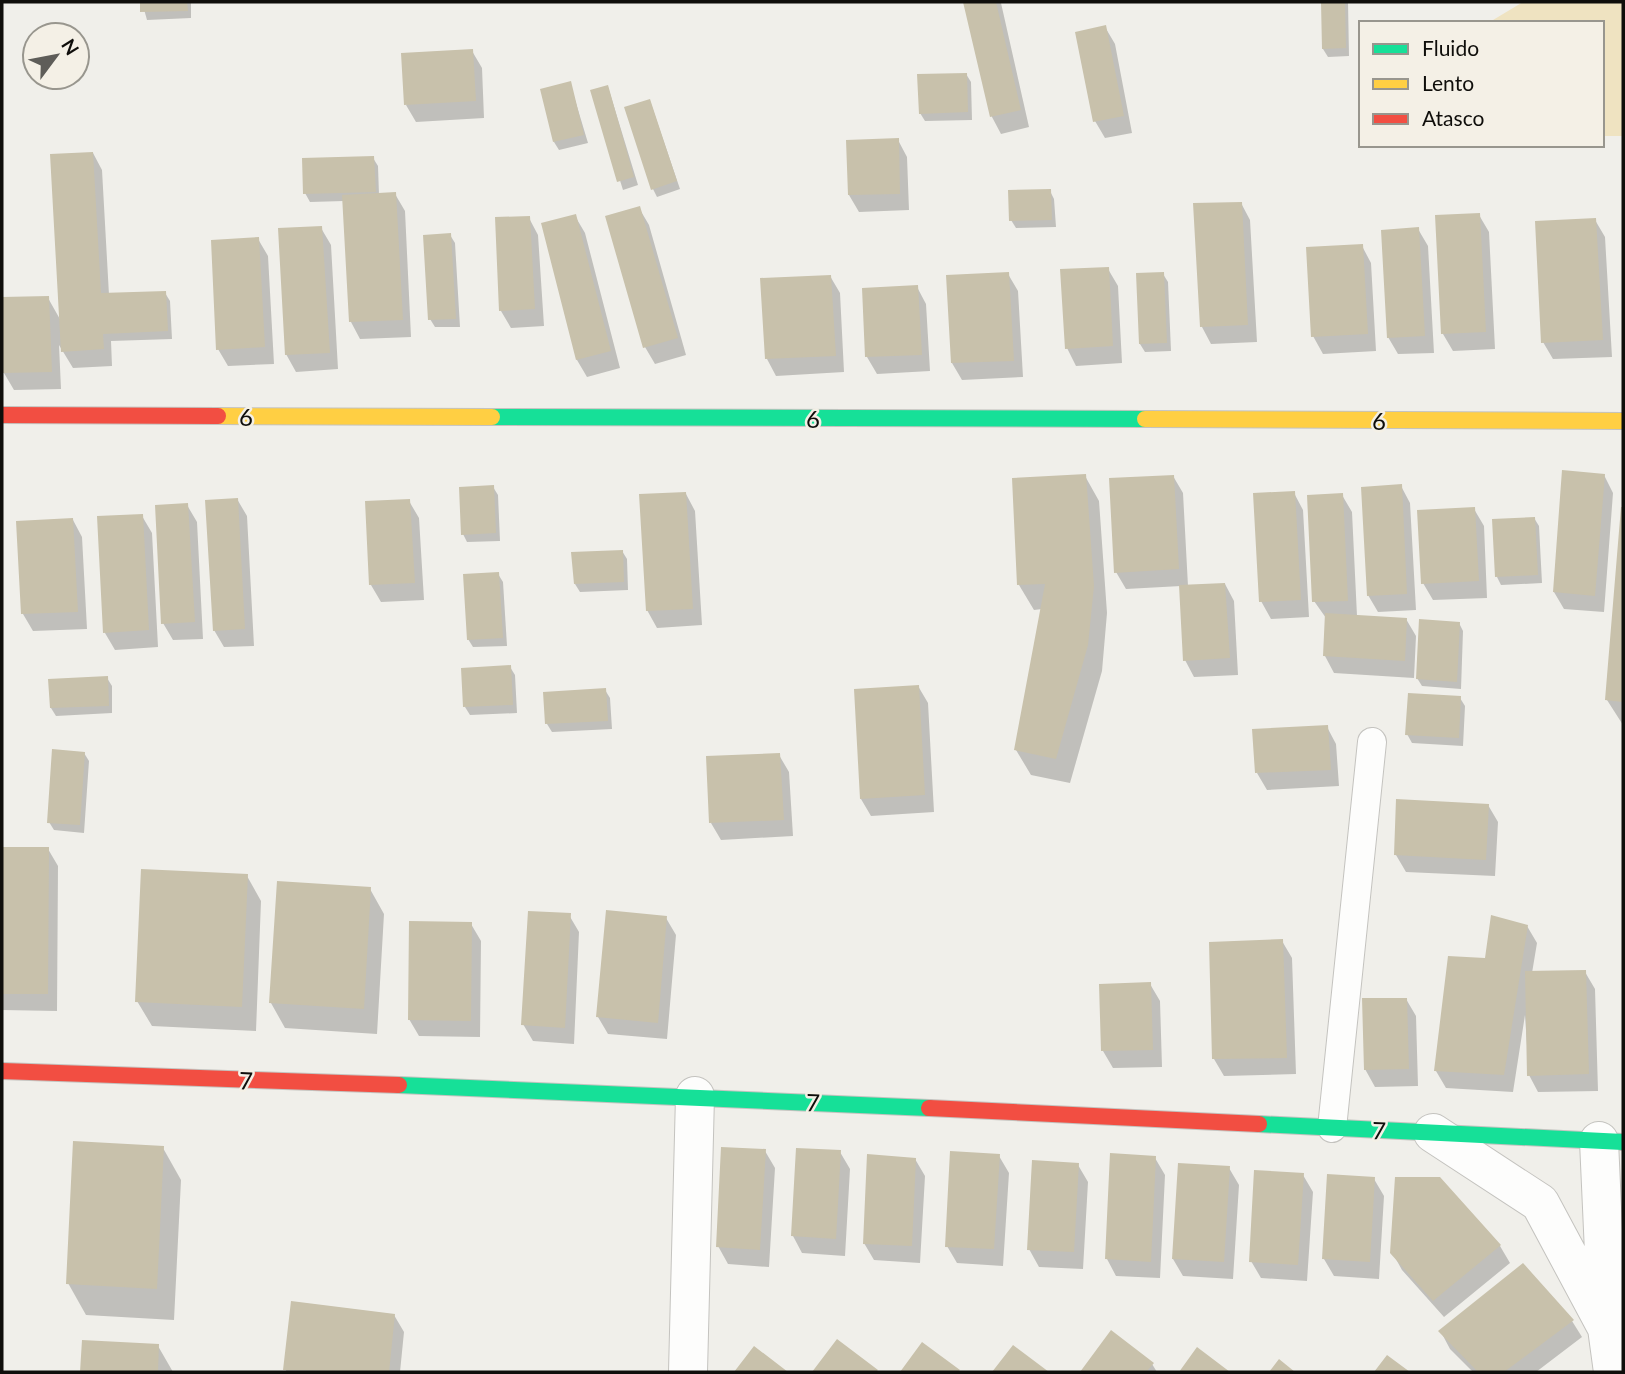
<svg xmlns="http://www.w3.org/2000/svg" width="1625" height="1374" font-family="Lato,sans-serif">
<rect width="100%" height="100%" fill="#f0efea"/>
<path fill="#efe3c1" d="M1523,2H1623V136H1602V23H1488Z"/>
<path fill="#0003" d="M142,2H191V18L147,20Z
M965,2L1001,3L1029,127L1001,134L992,117Z
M1323,2H1348L1349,56L1328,57L1323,49Z
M1105,27L1115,44L1132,133L1105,138L1095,121Z
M472,51L482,68L484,118L416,122L406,105Z
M966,74L971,82L972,120L925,121L920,113Z
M570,83L588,143L559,150L554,142Z
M608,87L638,185L623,190L592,92Z
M650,101L680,189L657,197L653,189Z
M898,140L907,157L909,210L859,212L849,195Z
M93,153L102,170L109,295L165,293L170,301L172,339L111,341L112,366L73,368L59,345L61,389L14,390L4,373L48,298L61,321Z
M373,158L378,166L379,195L395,194L405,211L411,337L360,339L351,322L344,201L310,202L305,193Z
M1050,191L1054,199L1056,227L1016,228L1011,220Z
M1241,203L1250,220L1257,342L1211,344L1202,327Z
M639,208L649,225L686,355L655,364L645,347Z
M1479,215L1489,232L1495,349L1453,351L1443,334Z
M575,216L585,233L620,368L587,377L577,360L543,225Z
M529,218L538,235L544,326L511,328L501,311Z
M1595,220L1605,237L1612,357L1553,359L1543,342Z
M321,228L331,245L338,369L296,372L286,354Z
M1418,229L1428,246L1434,353L1398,354L1388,337Z
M450,235L455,243L460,327H435L430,319Z
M258,239L268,256L274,364L228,366L218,349Z
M1362,246L1371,263L1376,351L1323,354L1313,336Z
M1108,269L1118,286L1122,363L1076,366L1067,348Z
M1008,274L1018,291L1023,377L962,380L952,363Z
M1163,274L1168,282L1171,351L1145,352L1140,344Z
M830,276L840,293L844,372L776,376L767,359Z
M917,287L926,304L930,371L877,374L867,357L864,289Z
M1604,475L1613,493L1604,612L1564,609L1554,592Z
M1085,476L1099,501L1107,613L1102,671L1070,783L1031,775L1016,750L1042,609L1034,610L1019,585Z
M1173,476L1183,493L1188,586L1225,584L1234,601L1238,675L1194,677L1185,660L1181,586L1126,589L1116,572Z
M1401,486L1410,503L1416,610L1378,612L1368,595Z
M493,487L498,495L500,541L467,542L463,534Z
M1294,493L1303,510L1309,617L1271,619L1261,601Z
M686,494L695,511L702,625L657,628L647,610Z
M1342,495L1352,512L1357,616L1406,619L1416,636L1414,678L1334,673L1325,656L1326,618L1314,601Z
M237,499L247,516L254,646L224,647L214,630Z
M409,501L419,518L424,600L381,602L371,585Z
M1623,504V725L1607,700Z
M187,505L197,522L203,639L173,640L163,623Z
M1474,509L1484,526L1487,598L1433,600L1423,583Z
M142,516L152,533L158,647L115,650L105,633L99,518Z
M1534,518L1539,526L1542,583L1501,585L1497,577Z
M73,520L82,537L87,629L33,631L23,614L18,523Z
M622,551L627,559L628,590L580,592L575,584Z
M498,574L503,582L507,646L473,647L468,639Z
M1459,623L1463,631L1461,689L1422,686L1417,678Z
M510,667L515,675L517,713L470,715L465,707Z
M107,678L112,686V713L56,716L51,708L50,681Z
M918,686L928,703L934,812L871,816L861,799Z
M605,690L610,698L612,729L552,732L547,724L545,693Z
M1460,698L1465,706L1463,746L1412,743L1407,734Z
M1327,727L1336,744L1339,786L1267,790L1257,773Z
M84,753L89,761L84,833L54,830L49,822Z
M779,755L789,772L793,836L721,840L711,823Z
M1488,805L1498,822L1495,876L1406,872L1396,855Z
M2,849H48L58,866L57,1011L2,1010Z
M247,876L261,901L256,1031L152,1026L137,1001Z
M370,889L384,914L377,1034L285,1028L271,1003Z
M569,915L579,932L574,1044L533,1041L523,1024Z
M666,918L676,935L667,1039L608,1034L598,1017Z
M471,924L481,941L480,1037L419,1036L409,1019Z
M1527,926L1537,943L1532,973L1585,972L1595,989L1598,1091L1538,1092L1529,1075L1525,1015L1513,1092L1446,1088L1436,1071L1486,960Z
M1282,941L1292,958L1296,1074L1224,1076L1214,1059Z
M1150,984L1160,1001L1162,1067L1113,1068L1103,1051Z
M1406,999L1416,1016L1418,1086L1375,1087L1365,1069Z
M163,1148L181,1180L174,1320L86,1315L68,1283Z
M765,1151L775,1168L769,1267L728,1264L718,1246Z
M840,1152L850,1169L845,1256L802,1253L793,1236Z
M999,1156L1009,1173L1003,1266L957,1263L947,1246Z
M1155,1158L1165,1175L1160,1278L1116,1276L1107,1259Z
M915,1159L925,1176L920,1263L874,1260L864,1243Z
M1078,1165L1088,1182L1083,1269L1039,1267L1029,1249Z
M1229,1168L1239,1185L1233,1279L1183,1276L1173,1259Z
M1303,1175L1313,1192L1307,1281L1261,1278L1251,1261Z
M1374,1179L1384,1196L1379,1279L1334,1276L1324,1259Z
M1439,1179L1500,1246L1510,1263L1444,1317L1402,1270L1392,1252Z
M2,1221L3,1223L2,1257Z
M394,1315L404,1332L400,1372H287L285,1369Z
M1572,1321L1582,1337L1536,1372H1473L1450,1349L1441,1332Z
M1111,1333L1152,1364L1157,1372H1082Z
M83,1342L158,1346L173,1372H82Z"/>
<path fill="#c8c1ab" d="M140,2H187L188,11L140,12Z
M963,2H996L1021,110L990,117Z
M1321,2H1345L1346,48L1322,49Z
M1106,25L1124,116L1093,122L1075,32Z
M473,49L476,101L404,105L401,53Z
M967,73L968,112L919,114L917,74Z
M571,81L584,135L553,142L540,89Z
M608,85L634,177L617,182L590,90Z
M650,99L677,181L651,190L624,107Z
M899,138L900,194L848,195L846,140Z
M93,152L101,293L166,291L168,331L103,334L104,349L61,352L50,154Z
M374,156L376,192L303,194L302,158Z
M1051,189L1052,220L1009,221L1008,190Z
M396,192L403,320L349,322L342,195Z
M1242,202L1248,325L1200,327L1193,203Z
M640,206L678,338L643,348L605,216Z
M1480,213L1486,332L1441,334L1435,215Z
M576,214L611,351L576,360L541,223Z
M530,216L535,309L499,311L495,217Z
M1596,218L1603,340L1541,343L1535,221Z
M322,226L330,353L285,355L278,228Z
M1419,227L1425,336L1387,338L1381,230Z
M451,233L456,319L428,320L423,235Z
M259,237L265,347L216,350L211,240Z
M1363,244L1368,334L1311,337L1306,247Z
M1109,267L1113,346L1065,349L1060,269Z
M1009,272L1014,361L951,363L946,275Z
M1164,272L1167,343L1139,344L1136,273Z
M831,275L836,356L765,359L760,278Z
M918,285L922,355L865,357L862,288Z
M49,296L52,372L3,373L2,297Z
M1562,470L1605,474L1595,596L1553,592Z
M1086,474L1094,586L1088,645L1056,759L1014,750L1045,584L1017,585L1012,478Z
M1174,475L1179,569L1114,573L1109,478Z
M1402,484L1407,594L1367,596L1361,487Z
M494,485L496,533L461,535L459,487Z
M1295,491L1301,600L1259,602L1253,493Z
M686,492L693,609L646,611L639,494Z
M1343,493L1348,601L1312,602L1307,495Z
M238,498L245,629L213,631L205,500Z
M410,499L415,583L369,585L365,501Z
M188,503L195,622L161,624L155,505Z
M1475,507L1479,581L1421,584L1417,510Z
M1621,507H1623V702L1605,700Z
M143,514L149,630L103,633L97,516Z
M1535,517L1538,575L1495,577L1492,519Z
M73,518L78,612L21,614L16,521Z
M623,550L624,582L574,584L571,552Z
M499,572L503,638L467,640L463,574Z
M1225,583L1230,658L1183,661L1179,585Z
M1325,613L1407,618L1405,661L1323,656Z
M1419,619L1460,622L1457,682L1416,679Z
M511,665L513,705L463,707L461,668Z
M108,676L109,706L50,708L48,679Z
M919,685L925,795L860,799L854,689Z
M606,688L608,721L545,724L543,692Z
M1408,693L1461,696L1459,738L1405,735Z
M1328,725L1331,770L1255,773L1252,729Z
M52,749L85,752L80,825L47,823Z
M780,753L784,820L709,823L706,756Z
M1396,799L1489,804L1486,860L1394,855Z
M2,847H49L48,994H2Z
M141,869L248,874L242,1007L135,1002Z
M277,881L371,887L364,1009L269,1003Z
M606,910L667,916L658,1023L596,1017Z
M528,911L571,913L565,1028L521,1025Z
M1491,915L1528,925L1504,1075L1434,1071L1448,956L1485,958Z
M409,921L472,922L471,1021L408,1020Z
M1283,939L1287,1058L1212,1059L1209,942Z
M1586,970L1589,1074L1527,1076L1525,971Z
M1151,982L1153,1050L1101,1051L1099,984Z
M1362,998H1407L1409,1069L1364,1070Z
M73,1141L164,1146L157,1289L66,1284Z
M721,1147L766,1149L760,1250L716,1247Z
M796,1148L841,1150L836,1239L791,1236Z
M950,1151L1000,1154L994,1249L945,1247Z
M1110,1153L1156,1156L1151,1262L1105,1259Z
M867,1154L916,1158L912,1246L863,1244Z
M1032,1160L1079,1163L1074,1252L1027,1250Z
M1178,1163L1230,1166L1224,1262L1172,1259Z
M1254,1170L1304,1173L1298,1265L1249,1262Z
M1327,1174L1375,1177L1370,1262L1322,1259Z
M1395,1177H1440L1501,1245L1433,1301L1390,1253Z
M1523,1263L1574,1320L1504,1372H1478L1438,1331Z
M291,1301L395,1314L389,1372L283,1370Z
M1111,1330L1154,1363L1146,1372H1080Z
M837,1339L878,1370L876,1372H812Z
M82,1340L159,1344L158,1372H80Z
M922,1342L960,1370L958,1372H900Z
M1013,1345L1049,1372H992Z
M754,1346L788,1372H734Z
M1197,1347L1230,1372H1179Z
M1387,1355L1410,1372H1374Z
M1279,1359L1295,1372H1269Z"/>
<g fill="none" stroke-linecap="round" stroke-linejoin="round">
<defs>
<path id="lane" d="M1332,1128L1372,742"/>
<path id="street" d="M1433,1133L1540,1203L1607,1328L1613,1372
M1599,1141L1607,1319
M688,1372L695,1096"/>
<path id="fast" d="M492,417L1145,419
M399,1085L929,1108
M1259,1124L1623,1142"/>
<path id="slow" d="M218,416L492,417
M1145,419L1623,421"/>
<path id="jam" d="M2,415L218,416
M2,1071L399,1085
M929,1108L1259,1124"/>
</defs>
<use href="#lane" stroke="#c4c3bf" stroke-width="30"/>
<use href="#street" stroke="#c4c3bf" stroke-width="40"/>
<use href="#fast" stroke="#c4c3bf" stroke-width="18"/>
<use href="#slow" stroke="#c4c3bf" stroke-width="18"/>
<use href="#jam" stroke="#c4c3bf" stroke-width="18"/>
<use href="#lane" stroke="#fdfdfc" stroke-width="28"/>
<use href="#street" stroke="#fdfdfc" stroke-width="38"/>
<use href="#fast" stroke="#16e098" stroke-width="16"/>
<use href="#slow" stroke="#ffcf43" stroke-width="16"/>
<use href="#jam" stroke="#f24e42" stroke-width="16"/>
</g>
<g text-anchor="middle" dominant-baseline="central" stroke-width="5" stroke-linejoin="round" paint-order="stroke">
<g font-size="24" fill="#0f0e0b" stroke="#f4f0e6">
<text x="246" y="416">6</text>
<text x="813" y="418">6</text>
<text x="1379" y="420">6</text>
<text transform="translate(246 1080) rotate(2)">7</text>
<text transform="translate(813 1102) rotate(3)">7</text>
<text transform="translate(1379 1130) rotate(3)">7</text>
</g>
</g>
<rect width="1625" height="1374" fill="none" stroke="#0f0e0b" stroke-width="7"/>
<rect x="1359" y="21" width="245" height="126" fill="#f4f0e6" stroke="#98968e" stroke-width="2"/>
<rect x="1373" y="44" width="35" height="10" fill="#16e098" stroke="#98968e" stroke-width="2"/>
<text x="1422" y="56" font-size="21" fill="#0f0e0b">Fluido</text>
<rect x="1373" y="79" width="35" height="10" fill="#ffcf43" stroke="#98968e" stroke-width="2"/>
<text x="1422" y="91" font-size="21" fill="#0f0e0b">Lento</text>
<rect x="1373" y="114" width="35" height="10" fill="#f24e42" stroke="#98968e" stroke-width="2"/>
<text x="1422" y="126" font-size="21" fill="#0f0e0b">Atasco</text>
<g transform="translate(56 56) rotate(58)"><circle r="33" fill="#f4f0e6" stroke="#98968e" stroke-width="2"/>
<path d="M0-5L12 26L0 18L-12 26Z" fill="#5e5d59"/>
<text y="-10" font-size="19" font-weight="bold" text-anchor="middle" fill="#0f0e0b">N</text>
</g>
</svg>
